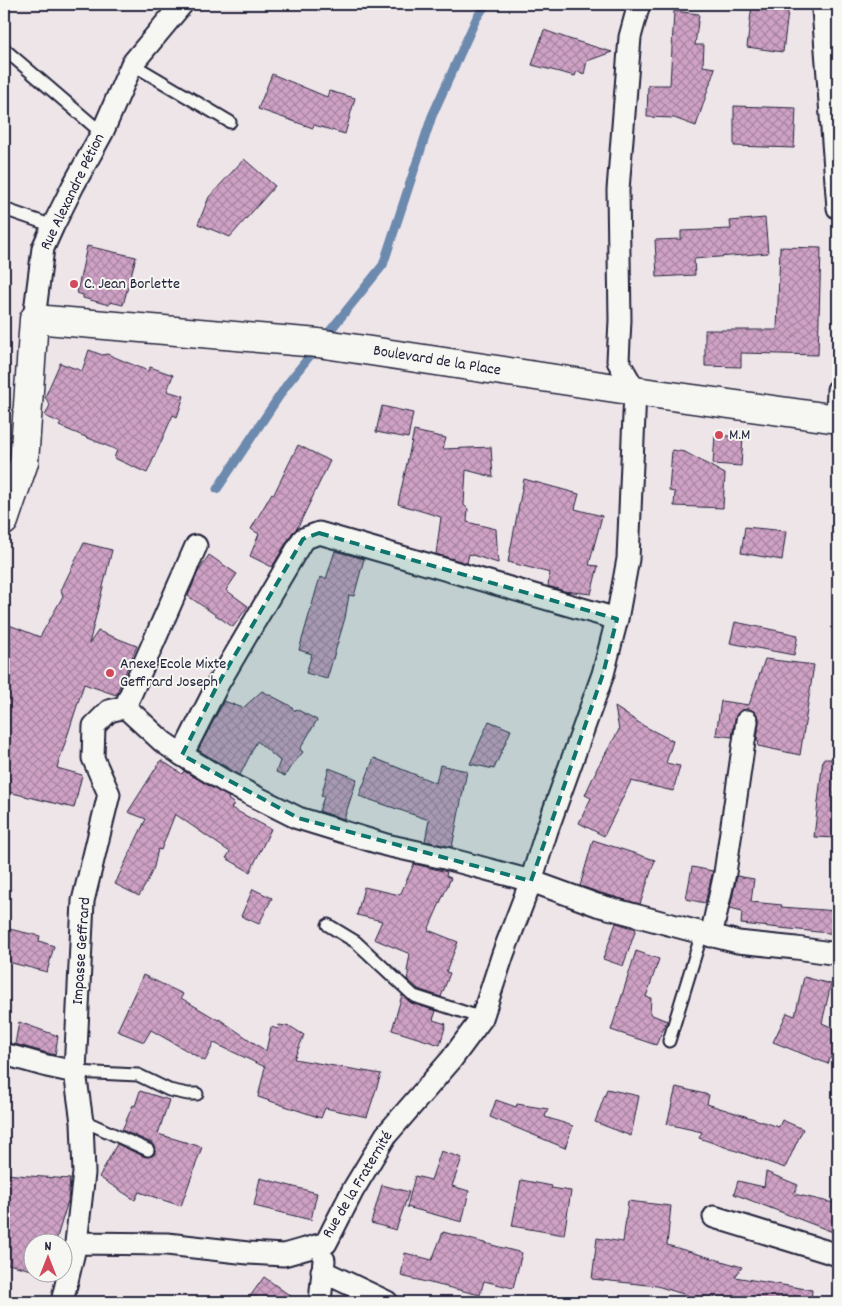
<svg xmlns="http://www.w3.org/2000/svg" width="842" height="1306" font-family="Dekko,sans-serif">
<defs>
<pattern id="building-cross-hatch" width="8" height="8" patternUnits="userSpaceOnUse" patternTransform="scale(1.25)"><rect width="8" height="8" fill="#cfa2c5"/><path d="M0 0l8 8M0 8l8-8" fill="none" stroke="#a884a1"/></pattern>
</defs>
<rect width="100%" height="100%" fill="#eee5e9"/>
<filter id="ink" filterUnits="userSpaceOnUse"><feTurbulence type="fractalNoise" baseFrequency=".02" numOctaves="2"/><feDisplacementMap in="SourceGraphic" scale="10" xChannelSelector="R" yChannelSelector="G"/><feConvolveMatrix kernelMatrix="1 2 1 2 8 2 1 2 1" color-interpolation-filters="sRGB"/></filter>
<g filter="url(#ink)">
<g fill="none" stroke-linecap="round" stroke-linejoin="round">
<path stroke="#6c89ae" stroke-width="9" d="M217,489L288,383L383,265L432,116L476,19L486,4"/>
</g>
<path fill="url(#building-cross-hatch)" stroke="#22223b" d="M752,4H789L783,52L747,47Z
M674,11L699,14L695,45H704L703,66L715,68L696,126L674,118L647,117L648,85H670Z
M544,30L569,39L612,52L587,61L584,74L577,71L575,76L532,65Z
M272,74L327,97L329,91L355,98L345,134L314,125L313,128L258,109Z
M734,106L796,108L794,148L734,146Z
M244,159L275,186L230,237L198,224L209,197Z
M765,218L768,253L694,259L695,275L657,277L655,240L681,239V231L731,229L730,221Z
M87,246L136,257L123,305L110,302L109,305L83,298V295L77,293Z
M780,247L821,248L818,355L741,353V367L705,366V330H777Z
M89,350L102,355L107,354L148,371L150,367L173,375L167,391L184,396L177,417L173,415L147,473L114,458L117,450L59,426L61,423L45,416L50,405L45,397L60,363L82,371Z
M382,406L413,413L408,438L376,432Z
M414,431L446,438L443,449L491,447L493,477L466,470L464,505L468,509L467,522L496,529L498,563L469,554L467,563L436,554L441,517L398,504Z
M715,435L743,437L741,466L713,464Z
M298,445L330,461L298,527L292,533L272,567L250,556L259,534L251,529L272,493L274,494Z
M672,450L685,452L725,474L723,508L674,506L675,492L669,491Z
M524,479L579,494L575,509L602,516L589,565L598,566L591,594L564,591L548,586L550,573L508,562Z
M745,527L786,531L782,560L741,553Z
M84,543L112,550L89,644L98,631L137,646L116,695L84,684L57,768L82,775L74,808L4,791V623L40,637L63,596L61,590Z
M335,551L364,559L354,596L349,595L345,618L327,679L306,673L312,654L299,650L320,577L326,579Z
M209,555L237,574L226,590L248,606L233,627L188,596L198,572Z
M735,622L798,635L794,655L730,643Z
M765,659L814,665L800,755L758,746L759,742L757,741L759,723V717L755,712L749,709L742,710L737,714L735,719L732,737L716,735L721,701L749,705Z
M262,691L289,705L295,711L296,709L317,720L300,749L303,752L289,769L285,776L276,772L280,761L257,741L240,775L198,750L224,701L243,708Z
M615,707L644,726L673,741L666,763L680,766L673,791L631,781L604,836L579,823L591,798L585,795L596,771V770L619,730Z
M489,721L511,730L494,769L470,764Z
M374,758L436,783L440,765L467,771L452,847L425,841L429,820L359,796Z
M823,759H838V838L814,837Z
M161,760L182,774L184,771L229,797L228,799L234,804L231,808L271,829L250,872L226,858L230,852L175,814L161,850L158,849L154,867L146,884L139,896L115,884L146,819L128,812Z
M329,768L357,779L344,819L319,811L324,797L321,796Z
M593,840L655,860L640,904L601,893L580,886Z
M414,864L447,872L446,876L451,878L428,930L458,942L446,972L450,973L441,997L418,989L407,979L409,972L407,971L410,954L374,939L382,921L357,915L364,887L400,895Z
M692,867L713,871L705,903L686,899Z
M737,876L754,879L751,902L782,905L781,907L838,911V934L741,924L742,911L730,908Z
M253,889L272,898L259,924L241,916Z
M616,923L636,929L623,966L603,959Z
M9,929L40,936L39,941L54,946L47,972L4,961V949Z
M636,951L659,959L646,997L651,998L650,1014L667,1021L656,1045L611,1030Z
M143,975L183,994L181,998L218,1020L219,1019L266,1051L271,1027L278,1029L279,1025L291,1027L304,1035L294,1059L381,1074L367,1117L325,1108L321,1118L258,1097L265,1067L214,1043L205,1061L151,1030L144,1042L117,1031Z
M804,977L831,984L822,1023L838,1030V1038L828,1064L773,1042L787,1013L795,1016Z
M402,995L411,1003L436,1011L433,1020L446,1024L440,1045L392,1030Z
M19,1022L58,1036L55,1055L15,1044Z
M676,1087L709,1095L707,1104L742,1115L779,1127L782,1120L803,1129L785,1168L699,1138L702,1132L667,1124Z
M607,1089L639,1096L631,1136L595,1122Z
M140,1091L169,1100L158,1134L202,1147L181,1206L139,1192L135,1200L99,1177L117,1144L145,1157L152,1156L155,1154V1149L152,1143L122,1130L133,1105L135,1106Z
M496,1100L516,1107L517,1104L548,1109L545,1117L573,1126L565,1148L490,1117Z
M441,1151L462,1158L452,1186L469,1191L462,1222L407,1207L415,1176L431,1180Z
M766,1172L798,1185L794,1194L838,1204V1234L734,1194L738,1181L764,1187Z
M4,1174L70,1179L68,1201L55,1244H32V1270L4,1263Z
M260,1178L317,1193L311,1220L254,1206Z
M521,1180L552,1186L551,1188L571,1191L564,1235L512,1226Z
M382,1185L409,1192L396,1230L371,1223Z
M628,1201L671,1206L667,1245L742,1267L735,1277L812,1290L811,1302H709L657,1286L592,1279L597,1238L623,1242Z
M443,1232L522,1253L513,1288L484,1281L480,1295L401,1276L405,1253L432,1260Z
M264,1277L299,1302H246Z"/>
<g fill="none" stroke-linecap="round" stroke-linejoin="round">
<defs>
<path id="service" d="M4,49L102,133
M132,64L230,122
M4,209L53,226
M328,925L356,942L414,996L482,1018
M669,1041L702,933
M75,1072L138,1075L169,1090L188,1094H197
M82,1120L148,1150"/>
<path id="minor" d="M825,4L823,10L838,208
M34,319L43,248L53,226L73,186L102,133L132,64L182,4
M837,419L838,390
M125,707L163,742L182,755L226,782L298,818L386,845L445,858L531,881L597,905L702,933L738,942L796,948L838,954
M182,755L218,684L303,539L319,533L617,619
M711,936L725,873L747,721
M4,1054L47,1066L75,1072
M714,1217L838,1255
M76,1243L167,1244L248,1253L284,1255L326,1243L353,1190L386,1135L451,1060L482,1018L503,954L531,881L547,830L603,674L617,619L628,559L635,391L618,361L620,320L618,190L630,37L639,4
M322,1271L387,1302
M62,1302L76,1243L84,1173L82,1122L75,1072L83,901L109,794L93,758L94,726L109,711L125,707L196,546
M320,1302L324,1260"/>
<path id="tertiary" d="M4,521L24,462L34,319L318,343L635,391L838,419"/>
</defs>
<use href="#service" stroke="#22223b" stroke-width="15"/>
<use href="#minor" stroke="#22223b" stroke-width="25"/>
<use href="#tertiary" stroke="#22223b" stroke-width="31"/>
<use href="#service" stroke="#f6f6f2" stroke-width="11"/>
<use href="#minor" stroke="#f6f6f2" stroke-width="21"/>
<use href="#tertiary" stroke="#f6f6f2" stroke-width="28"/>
</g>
</g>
<path fill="#0f766e" fill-opacity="0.2" stroke="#0f766e" stroke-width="4" stroke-dasharray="10 6" stroke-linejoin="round" d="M319,533L617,619L603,674L531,881L298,818L182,755L218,684L303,539Z"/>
<g fill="#d1495b" stroke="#f6f6f2" stroke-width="2">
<circle cx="74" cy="284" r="5"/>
<circle cx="719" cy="435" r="5"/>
<circle cx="110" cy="673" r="5"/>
</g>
<g text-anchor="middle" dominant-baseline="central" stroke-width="4" stroke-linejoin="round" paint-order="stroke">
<g font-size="16" fill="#22223b" stroke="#f6f6f2">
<text transform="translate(73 192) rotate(-64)">Rue Alexandre Pétion</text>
<text transform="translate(437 361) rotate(9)">Boulevard de la Place</text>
<text transform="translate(82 951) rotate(-86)">Impasse Geffrard</text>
<text transform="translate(358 1185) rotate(-59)">Rue de la Fraternité</text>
</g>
<g font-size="16" fill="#22223b" stroke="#f6f6f2" text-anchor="start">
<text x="84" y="284">C. Jean Borlette</text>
<text x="729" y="435">M.M</text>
<text x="120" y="664">Anexe Ecole Mixte<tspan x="120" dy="18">Geffrard Joseph</tspan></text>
</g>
</g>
<rect width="842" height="1306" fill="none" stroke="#f6f6f2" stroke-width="20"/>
<rect x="10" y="10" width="822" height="1286" fill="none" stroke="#22223b" stroke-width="2" filter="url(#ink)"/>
<g transform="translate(48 1258)"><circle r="24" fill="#f6f6f2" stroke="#a1a1a9"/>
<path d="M0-4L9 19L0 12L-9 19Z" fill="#d1495b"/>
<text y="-8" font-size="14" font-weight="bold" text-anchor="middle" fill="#22223b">N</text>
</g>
</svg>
